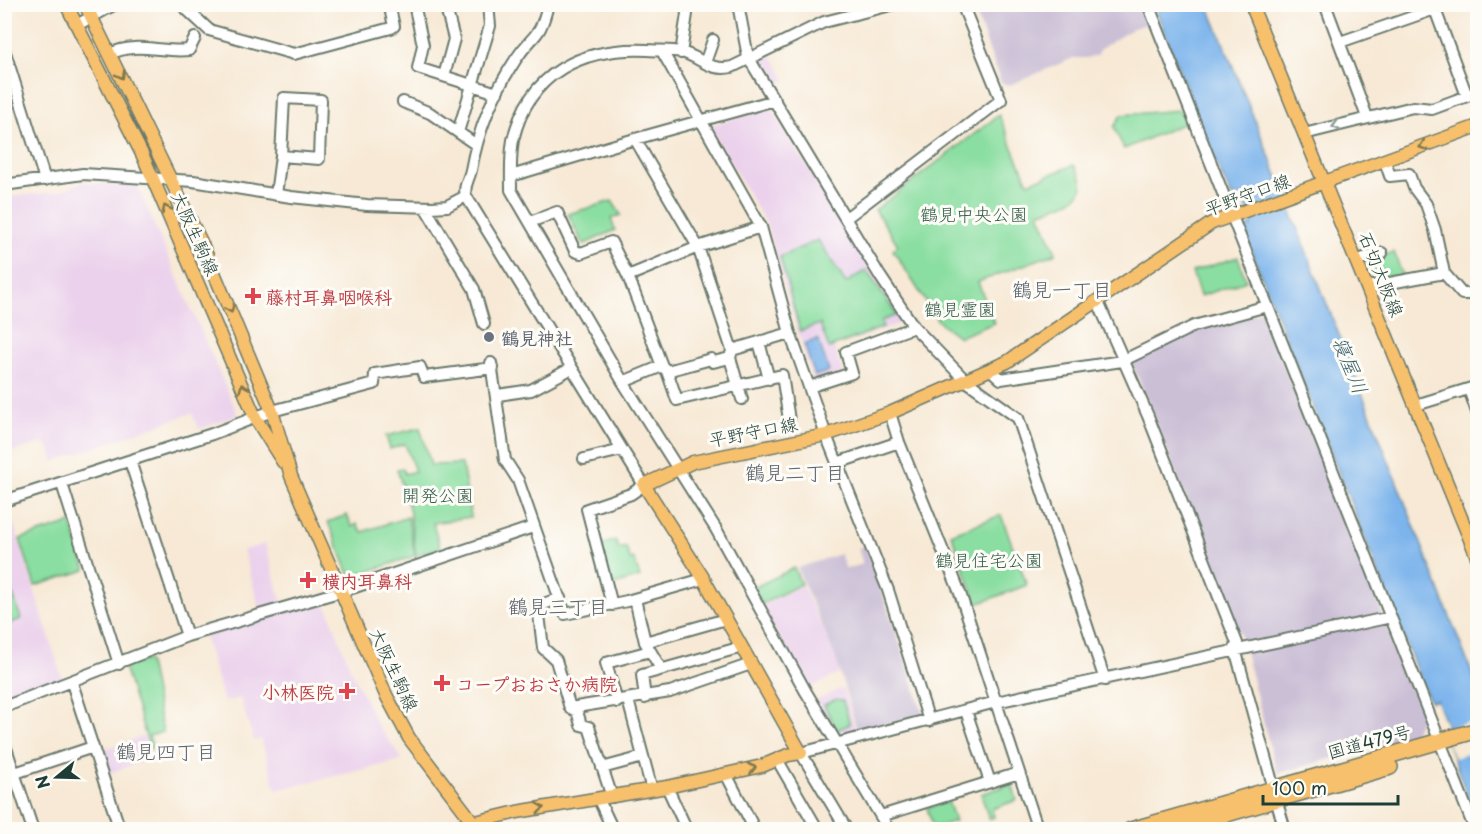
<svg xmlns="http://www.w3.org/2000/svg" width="1482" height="834" font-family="'Playpen Sans','Klee One',sans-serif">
<rect width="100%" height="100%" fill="#fdfcf7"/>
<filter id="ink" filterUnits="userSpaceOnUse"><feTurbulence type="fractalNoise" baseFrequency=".0167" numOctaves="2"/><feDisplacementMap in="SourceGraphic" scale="12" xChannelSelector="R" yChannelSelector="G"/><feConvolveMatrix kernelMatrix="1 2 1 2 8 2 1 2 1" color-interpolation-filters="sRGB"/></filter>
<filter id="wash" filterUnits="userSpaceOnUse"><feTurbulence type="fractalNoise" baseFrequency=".008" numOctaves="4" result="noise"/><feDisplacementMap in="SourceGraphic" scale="24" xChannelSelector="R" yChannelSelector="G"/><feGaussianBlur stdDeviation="1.35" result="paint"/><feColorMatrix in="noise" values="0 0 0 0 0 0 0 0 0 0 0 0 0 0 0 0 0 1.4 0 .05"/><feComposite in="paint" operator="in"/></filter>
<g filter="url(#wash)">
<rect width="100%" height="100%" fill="#f7e9d5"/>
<path fill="#ebd1ec" d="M772,55L786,80L773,87L759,63Z
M771,108L903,322L834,347L842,373L813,382L767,225L709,126Z
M83,182L137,186L238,415L199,429L192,413L53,462L49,446L42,443L5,454V197L57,192Z
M8,506L62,678L5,699L4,507Z
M265,544L282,604L260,610L243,550Z
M802,585L835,656L840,673L808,689L762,606Z
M324,599L351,670L376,723L403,760L276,790L261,739L254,741L240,698L224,702L204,636Z
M843,688L856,731L836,737L815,701Z
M144,736L151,759L109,773L102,750Z"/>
<path fill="#cbbfd6" d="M973,5H1139L1147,24L1133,28L1099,50L1098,55L1086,58H1073L1010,85L1001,83Z
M1262,311L1423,715L1412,736L1277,774L1241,636L1137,375L1129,364L1130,359L1188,331Z
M866,545L924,716L858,733L835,656L797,568L840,554L846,569L863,564L858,548Z"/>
<path fill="#8adea1" stroke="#548e6a" stroke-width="1.5" d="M1179,110L1187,122L1124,149L1114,127L1121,115Z
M999,115L1028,183L1074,165C1077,170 1082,178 1082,183C1084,202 1051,207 1039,213L1056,253L978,282L994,323L959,337L938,321L893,250L898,245L875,210Z
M612,201L621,215L611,219L615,230L585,244L582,242L568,214Z
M818,240L846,283L866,270L897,315L881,321L883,327L829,348L820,324L800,331L780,257Z
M1394,252L1403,277L1376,283L1367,261Z
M1238,257L1246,281L1200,296L1192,272Z
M420,428L431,465L462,464L471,517L433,523L440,548L416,555L409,508L397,469L402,468L405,474L415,471L405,444L390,449L386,436Z
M347,515L352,527L357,524L362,532L408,517L415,556L354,576L349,574L328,522Z
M1001,515L1027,585L977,604L951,534Z
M71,523L86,570L35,586L20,539Z
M615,540L619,549L626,547L630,560L634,559L640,577L611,586L600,546Z
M794,568L801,584L762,604L753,588Z
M5,571L21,619L5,625H4Z
M148,660C155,685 156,706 163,732L149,736L153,748L150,749L124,667Z
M836,699L843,701L850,724L837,730L824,705Z
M1012,784L1017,800L992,809L994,817L989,819L981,794Z
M948,801L955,821L933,828L927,808Z"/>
<path fill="#7bb4ec" stroke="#4d7890" stroke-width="1.5" d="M1154,5H1208L1283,190L1293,201L1290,210L1477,686V822L1443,730L1447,726L1436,700L1431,702L1423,686L1250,247L1244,228L1252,226L1246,205L1239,195L1232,197L1212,155Z
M818,339L829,371L815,376L804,344Z"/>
<path fill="#f7e9d5" d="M1477,720V751L1454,758L1442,730Z"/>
</g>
<g filter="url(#ink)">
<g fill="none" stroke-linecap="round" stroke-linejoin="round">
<defs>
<path id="minor" d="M181,4L209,30L294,54L391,28L394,26L389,4
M414,4L423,45L418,68L497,93
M548,4C540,40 533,33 516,59C494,92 478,131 471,170C469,180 463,186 466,196L644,485L631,494L587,509L612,605
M738,4L748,57L880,276L914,327L965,380L1018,418L1105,680
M1148,4L1475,830
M1325,4L1367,117
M1433,4L1467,96
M77,25L115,4
M1340,42L1435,9
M4,49L45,180
M662,51L761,227L790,333L826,435L888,590L929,721
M681,53L687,14L685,4
M110,54C135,41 162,53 189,50L195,38
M705,63L713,40
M444,76L454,39L445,4
M403,102L430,113L475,144
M458,132L490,26L488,4
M1304,134L1413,107L1432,109L1478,92
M635,139L775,100
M1385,161L1390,176L1409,174L1414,188L1426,204L1435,230L1444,273L1462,294H1478
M511,176L635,139L698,247L732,350
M4,185L83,174L193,181L291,197L367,205L432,207L447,206L466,196
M276,195L281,156L284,98L321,100L319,159L281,156
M425,207L474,289L484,324
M846,218L1001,100L962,4
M530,222L557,212L575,251L581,253L611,242L628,276L662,366L667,371L711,359L713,362L730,358L732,350L790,333
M1357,260L1382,253
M628,276L698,247L761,227
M1368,287L1444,273
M1098,302L1148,416L1237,643L1235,649L1274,789
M759,342L769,379
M730,358L742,399
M491,363L505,460L518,480L565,614L627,601L703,579
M990,369L1001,379L1122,361L1194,326L1267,306
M667,371L677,400L782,375L789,420
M623,382L662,366
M809,387L852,373L846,352L914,327
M1469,389L1478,415
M498,395L531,390L572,368
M1416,405L1478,386
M890,413L899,442L960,593L1038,830
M584,459L622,450
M130,461L187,636
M837,463L899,442
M62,484L119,664
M4,501L212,434L272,411L374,384L375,374L420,367L424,377L493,368
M560,598L538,606L543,648L556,660L570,708L577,711L581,725L589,727L612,797
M635,599L645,642L661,669
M645,642L726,619
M72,683L120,830
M645,698L642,675L742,647
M628,700L652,790
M617,702L606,663L650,651
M4,707L187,636L349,589L533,527
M570,708L670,692L751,664
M966,711L990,782
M4,742L33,830
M778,761L818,830
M602,768L643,757
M15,773L93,747
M726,774L755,830
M667,787L687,830
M1276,799L1285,830
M599,800L613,830
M881,816L1019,773
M847,830L801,753L996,702L1391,617
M889,830L806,692L716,529L623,382L511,190C511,173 510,157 513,140C529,71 584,47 648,50C659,51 670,50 681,52C701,57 709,72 732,67L824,22L895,4"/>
<path id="major" d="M66,4L143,156L256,419L283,462
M85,4L202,244L272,411L291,476L386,695L409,738L479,830
M1251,4L1478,559
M442,830L517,812L667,787L762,766L788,755L801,753L702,576L644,485L693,462L826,435L890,413L1007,362L1212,223L1478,126"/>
<path id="highway" d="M1131,830L1478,730
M1171,830L1390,767"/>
</defs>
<use href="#minor" stroke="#6b796c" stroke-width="14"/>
<use href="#major" stroke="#6b796c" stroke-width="15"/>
<use href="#highway" stroke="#6b796c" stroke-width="18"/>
<use href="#minor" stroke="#fff" stroke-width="10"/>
<use href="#major" stroke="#f7c06c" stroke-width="12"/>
<use href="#highway" stroke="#f7c06c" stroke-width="15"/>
</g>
<defs><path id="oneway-chevron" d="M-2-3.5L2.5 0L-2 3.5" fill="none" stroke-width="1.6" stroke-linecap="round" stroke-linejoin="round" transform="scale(1.5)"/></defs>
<g stroke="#80784d">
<use href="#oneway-chevron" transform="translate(121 75) rotate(63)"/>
<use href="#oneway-chevron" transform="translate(1423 146) rotate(159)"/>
<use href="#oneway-chevron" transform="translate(166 209) rotate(-115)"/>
<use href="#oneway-chevron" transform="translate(230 309) rotate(67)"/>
<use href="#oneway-chevron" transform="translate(243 388) rotate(-113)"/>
<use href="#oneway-chevron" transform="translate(752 768) rotate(-13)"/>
<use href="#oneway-chevron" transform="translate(540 808) rotate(-8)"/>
</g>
<use stroke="#8f9e9a" href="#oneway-chevron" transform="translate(1336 126) rotate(165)"/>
</g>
<g fill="#e0444e" stroke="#fdfcf7" stroke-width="2">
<path d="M250 287h6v6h6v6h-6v6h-6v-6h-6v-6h6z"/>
<path d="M305 571h6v6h6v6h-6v6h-6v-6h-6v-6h6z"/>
<path d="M439 674h6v6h6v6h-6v6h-6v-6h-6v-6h6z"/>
<path d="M344 682h6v6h6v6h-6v6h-6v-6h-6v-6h6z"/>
</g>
<circle fill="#6b7280" stroke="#fdfcf7" stroke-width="2" cx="489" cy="337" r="6"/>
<g text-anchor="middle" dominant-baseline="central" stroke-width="6" stroke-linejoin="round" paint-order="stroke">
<g font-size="18" fill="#1f3d34" stroke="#fdfcf7">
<text transform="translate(1247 194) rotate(-20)">平野守口線</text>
<text transform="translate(196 233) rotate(66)">大阪生駒線</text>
<text transform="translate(1382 274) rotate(68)">石切大阪線</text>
<text transform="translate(753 431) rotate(-11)">平野守口線</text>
<text transform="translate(395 669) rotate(65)">大阪生駒線</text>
<text transform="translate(1369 741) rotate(-15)">国道479号</text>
</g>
<g font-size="18" fill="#345d4a" stroke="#fdfcf7">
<text x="974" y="213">鶴見中央公園</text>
<text x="960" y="308">鶴見霊園</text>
<text x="438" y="494">開発公園</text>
<text x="989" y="559">鶴見住宅公園</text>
</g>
<g font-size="18" font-weight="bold" fill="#be3a42" stroke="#fdfcf7" text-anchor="start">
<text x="266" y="296">藤村耳鼻咽喉科</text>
<text x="322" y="580">横内耳鼻科</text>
<text x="456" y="683">コープおおさか病院</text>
<text x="334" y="691" text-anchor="end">小林医院</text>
</g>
<g font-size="18" font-weight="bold" fill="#5b616d" stroke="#fdfcf7" text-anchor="start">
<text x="501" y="337">鶴見神社</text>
</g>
<g font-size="20" fill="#5d636e" stroke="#fdfcf7">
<text x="1062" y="289">鶴見一丁目</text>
<text x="795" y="472">鶴見二丁目</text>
<text x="558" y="606">鶴見三丁目</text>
<text x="166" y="751">鶴見四丁目</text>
</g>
<g font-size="20" font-style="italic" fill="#3b616b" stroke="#fdfcf7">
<text transform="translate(1351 365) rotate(68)">寝屋川</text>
</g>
</g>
<rect width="1482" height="834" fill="none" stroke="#fdfcf7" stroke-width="24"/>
<g transform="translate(57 777) rotate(251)" stroke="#fdfcf7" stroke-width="4.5" paint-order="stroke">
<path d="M0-4.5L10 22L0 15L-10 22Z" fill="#1f3d34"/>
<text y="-9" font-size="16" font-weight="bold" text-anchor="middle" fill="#1f3d34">N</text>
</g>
<path d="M1263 795v9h135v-9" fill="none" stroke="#1f3d34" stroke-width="3"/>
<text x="1272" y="795" font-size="18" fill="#1f3d34" stroke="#fdfcf7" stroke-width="4.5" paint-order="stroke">100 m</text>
</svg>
